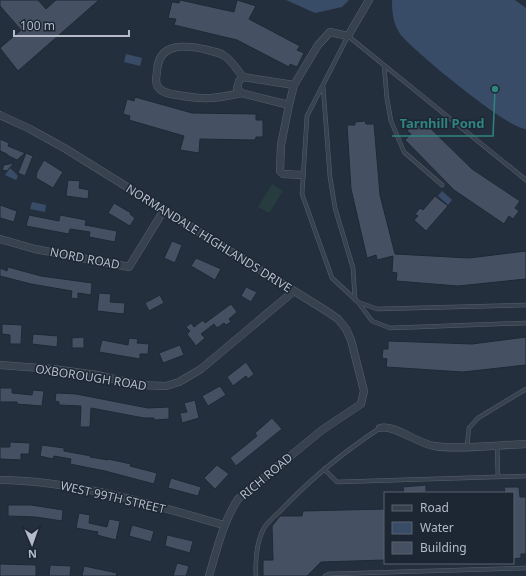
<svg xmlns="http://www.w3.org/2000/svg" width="526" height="576" font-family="'Noto Sans',sans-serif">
<rect width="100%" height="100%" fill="#242f3e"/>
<path fill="#263c3f" d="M272,184L283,191L269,213L258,207Z"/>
<path fill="#394c67" d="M286,0H349L342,7L315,13Z
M392,0H515L526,8V129C508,129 415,52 401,35C393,25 392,12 392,0Z
M126,54L142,58L140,66L124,62Z
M10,168L18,176L16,180L5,175Z
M442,191L452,200L448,205L438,196Z
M32,202L46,205L45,212L30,209Z"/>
<path fill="#455162" stroke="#1f2835" d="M0,0H38L46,9L56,0H99L18,71L0,48L21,30L0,6Z
M180,0L234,12L237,0L256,6L249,19L300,46L297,50L304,53L297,67L290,64L289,67L237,40L174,25L176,19L168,18L172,2L179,3Z
M135,97L192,113L256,114V120H263V137H256L255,140L200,139L199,153L180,150L184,136L129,120L130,116L123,114L127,99L134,101Z
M365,121L366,124H374L380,195L395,254L469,258L526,251V279L458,286L396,281L397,273L392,272L393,256L377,260L376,255L367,258L351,189L347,125H355V122Z
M423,121L472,169L520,201L515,208L519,211L513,219L509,216L504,224L454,190L405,140L411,134L407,131L414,124L417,127Z
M0,139L9,143L8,146L25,153L17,160L7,155V154L0,151Z
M26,153L33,156L25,176L18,173Z
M44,160L63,172L53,188L36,178L37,172Z
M14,163L7,171L2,170L4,165Z
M68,180L80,181L79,188L89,190L88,199L66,196Z
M435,196L448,206L426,231L414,220L418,216L415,214L420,208L423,210Z
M114,203L131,213L130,214L135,218L130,226L108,213Z
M0,205L17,211L14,222L0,218Z
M29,215L59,221L60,215L86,220L85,225L117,231L115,242L89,237L90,232L70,229L69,234L26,226Z
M172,241L182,245L175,263L164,258Z
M196,258L221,269L215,280L191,266Z
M8,267L41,276L92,283L91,295L78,293V299L71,298L72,291L31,284L0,276V268L7,271Z
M246,287L257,292L251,302L241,296Z
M99,293L111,294L110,302L125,303L124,314L97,311Z
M160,295L164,303L149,311L145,303Z
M231,304L237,312L229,319L231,322L226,325L224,323L217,328L214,324L201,334L205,338L196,346L187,334L190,331L186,327L191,323L194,327L203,320L205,323Z
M2,324L22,325L21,344H10V335L2,334Z
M33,334L58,336L57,347L32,344Z
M84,337V348H72V338Z
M526,337V365L463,372L386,367L387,359L382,358L383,349H388V341L472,344Z
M129,338L138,339L137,343L149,344L148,354H140V359L99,352L102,340L128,345Z
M180,345L184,355L163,363L159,353Z
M246,362L254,374L248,379L246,376L233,386L227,377Z
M220,386L226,395L208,406L202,396Z
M0,388H12V393L32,395L33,390L44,391L42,406L17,404V402H0Z
M56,393L76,394L148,408L169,407V419L154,420V418H144L91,408L90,427H80L81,406L59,405V402L55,401Z
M195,400L199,418L182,423L180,413L187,412L184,403Z
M272,418L282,429L236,466L230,458L257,436L255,433Z
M10,442L30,443L29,454H21V460L0,459V447H10Z
M42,445L64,448V451L91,456L90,457L108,460V459L131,464L130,466L157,473L154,484L105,471L70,464L71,459L54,456L53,459L40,456Z
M217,465L229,474L215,489L204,478Z
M171,478L201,487L198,496L168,488Z
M426,485V492L404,493L403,487Z
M504,487H519L520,497H526V554H521V558L513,559V493H505Z
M8,505H31L63,510L62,521L36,517L8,516Z
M385,509V560L321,562L307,576H263V560H273L272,526L280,516H302L303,511Z
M79,513L90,515L89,523L107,527L109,519L120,521L116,540L97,535L98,532L76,528Z
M132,525L154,531L151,542L129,536Z
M167,535L193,541L190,553L165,546Z
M177,563L189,566L186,576H173Z
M0,564L36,565V576H0Z
M50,565L71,566L70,576H49Z
M84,566L117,573L116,576H82Z"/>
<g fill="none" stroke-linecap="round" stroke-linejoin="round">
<defs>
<path id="service" d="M384,65L387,99L391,121L404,152L442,185
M323,86L330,177L335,208L353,268L355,300
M526,180L348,36L307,116L302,194L332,278L358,302L377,309L526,305
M358,302L372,321L390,328L526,323
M467,446L469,428L478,418L526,389
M497,446L498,476
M324,469L337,482L526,476
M256,576C255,559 256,543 264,528C269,520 279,513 285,506C314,476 345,451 380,428
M325,576L329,574L526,568"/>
<path id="minor" d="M241,93C214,99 205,100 177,95C171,94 162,93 158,87C155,83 156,77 157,72C158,41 187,45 208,50C213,52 219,52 223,55C231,59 237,70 243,77
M289,105L294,85
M0,115L30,129L66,149L328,312L338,319L346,329L351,340L364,391L361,404L322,430L238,499C223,522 217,549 209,576
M302,175L283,174L280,171L281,145L289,105L241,93L237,88L239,81L243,77L294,85L318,45L330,32L348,36L369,0
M0,239L35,249L129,267L164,210
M0,365L53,369L97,375L139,385L166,386L179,382L201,369L294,291
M380,428C393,424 417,443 434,446C460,450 498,445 526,444
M0,480C77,481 150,504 224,525"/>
</defs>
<use href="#service" stroke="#565f6c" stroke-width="4.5"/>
<use href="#minor" stroke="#565f6c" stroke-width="8"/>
<use href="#service" stroke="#38414e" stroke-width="3.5"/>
<use href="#minor" stroke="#38414e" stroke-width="7"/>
</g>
<g text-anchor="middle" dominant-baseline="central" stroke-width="3" stroke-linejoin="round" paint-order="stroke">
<g font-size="12" fill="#b4bcc9" stroke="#1d2633">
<text transform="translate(209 238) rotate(32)">NORMANDALE HIGHLANDS DRIVE</text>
<text transform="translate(85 258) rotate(11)">NORD ROAD</text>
<text transform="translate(91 377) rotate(9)">OXBOROUGH ROAD</text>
<text transform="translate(266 476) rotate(-40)">RICH ROAD</text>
<text transform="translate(113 497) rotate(13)">WEST 99TH STREET</text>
</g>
</g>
<path fill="none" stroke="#308480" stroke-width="1.5" d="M495 89L493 136H392"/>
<circle fill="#308480" stroke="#1d2633" stroke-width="1.5" cx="495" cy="89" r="4"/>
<g font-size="13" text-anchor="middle" font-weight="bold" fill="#308480" stroke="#1d2633" stroke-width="3" stroke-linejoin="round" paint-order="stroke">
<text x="442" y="128">Tarnhill Pond</text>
</g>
<rect x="384" y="492" width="130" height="72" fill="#1d2633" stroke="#59626f"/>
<rect x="392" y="505" width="20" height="6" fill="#38414e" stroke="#59626f"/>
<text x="420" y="512" font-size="12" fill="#b4bcc9">Road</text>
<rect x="392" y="522" width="20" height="12" fill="#394c67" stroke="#59626f"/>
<text x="420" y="532" font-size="12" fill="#b4bcc9">Water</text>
<rect x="392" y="542" width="20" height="12" fill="#455162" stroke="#59626f"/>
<text x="420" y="552" font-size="12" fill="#b4bcc9">Building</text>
<g transform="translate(32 544) rotate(178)" stroke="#1d2633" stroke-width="3" paint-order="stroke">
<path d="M0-3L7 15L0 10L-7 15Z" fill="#b4bcc9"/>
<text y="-6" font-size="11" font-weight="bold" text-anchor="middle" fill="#b4bcc9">N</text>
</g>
<path d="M14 30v6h115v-6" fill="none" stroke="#b4bcc9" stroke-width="2"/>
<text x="20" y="30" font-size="12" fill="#b4bcc9" stroke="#1d2633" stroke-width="3" paint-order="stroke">100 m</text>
</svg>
